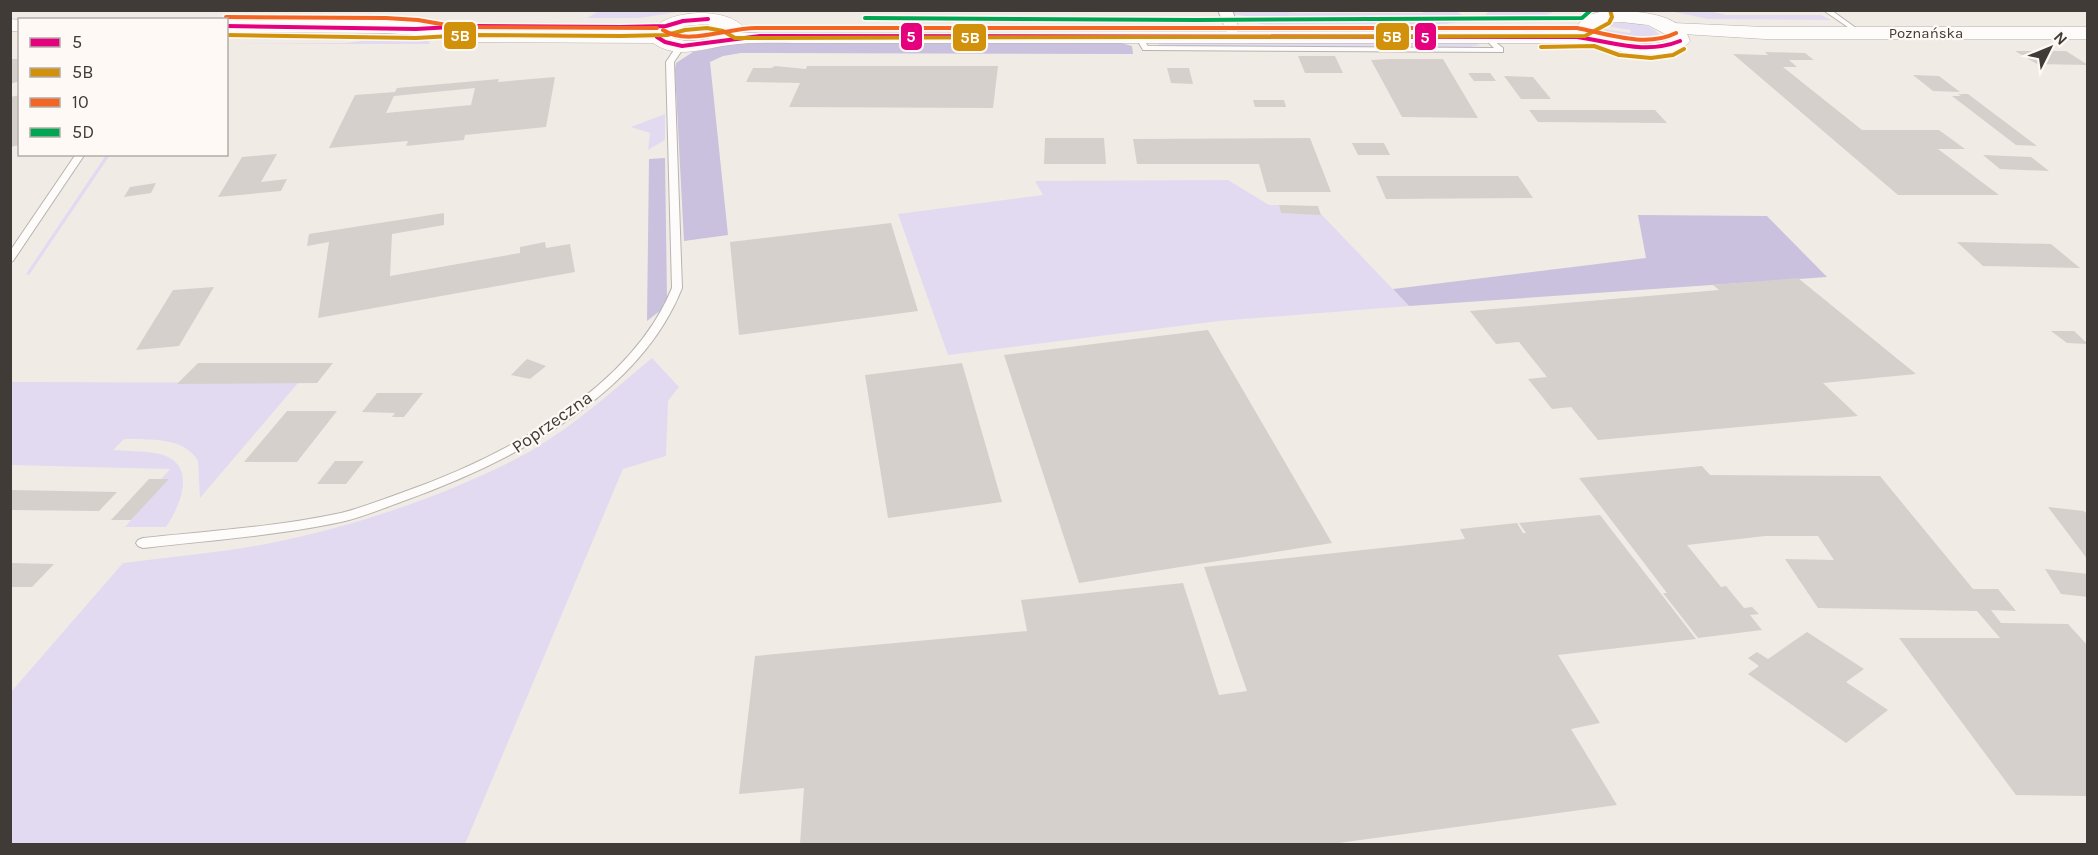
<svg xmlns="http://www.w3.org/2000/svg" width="2098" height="855" font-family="Karla,sans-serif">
<rect width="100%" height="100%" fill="#f1ebe5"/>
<path fill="#e2daf1" d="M1490,10H1556V11L1536,19H1490L1486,14Z
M599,11V10L683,11L640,18H587Z
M1278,11L1296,13H1423L1422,11H1456L1464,16L1463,19L1257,18L1234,14L1233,11Z
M1670,11H1708L1727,15H1821L1831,20L1708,19Z
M1250,22H1458L1445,24L1267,25Z
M1614,23C1628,22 1653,22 1660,37C1646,46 1613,43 1603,29L1630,33L1631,30L1605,26Z
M394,32L427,38L430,44H227L347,43L374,39L377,36H354L356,33Z
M1474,42L1480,45L1470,47L1162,46L1158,45L1159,43Z
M665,114V140L648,150L650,133L631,127Z
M106,155H110L29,275L26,274Z
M1228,180L1269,205H1279L1281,213L1321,214L1409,306L1219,321L948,355L898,214L1043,195L1035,181Z
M652,358L679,387L668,401L666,456L623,469L465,844H11V692L123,563C177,556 232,552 285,540C362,524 460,490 529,452C574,426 612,391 652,358Z
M10,382L298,383L200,498L198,461C184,436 148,440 124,439L113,450C127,451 141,451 155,453C198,460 183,502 166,527H125L168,479H161L170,469L11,465Z"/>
<path fill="#cac1de" d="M1114,41L1132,46L1133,54L741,53L723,56L710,62L728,235L684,241L675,70L676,63L693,52L737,43Z
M665,158L667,297L661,310L647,321L649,159Z
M1638,215L1767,216L1827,277L1409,306L1393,289L1646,258Z"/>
<path fill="#d5d0cc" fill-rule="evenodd" d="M2015,51H2066L2088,65L2037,64Z
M1765,52L1805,53L1814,60H1789L1797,67H1783L1862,130H1939L1965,149H1938L1999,195H1898L1733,54L1768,55Z
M1298,56H1335L1343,73H1305Z
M10,59H20V81L10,84Z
M1389,59H1443L1478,118L1402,117L1371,60Z
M775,66L806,69L807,66H998L993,108L789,107L800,83L746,82L753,68H771Z
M1167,68H1189L1193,84L1171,83Z
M1468,73H1490L1496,81H1474Z
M1913,75L1939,76L1960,92L1933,91Z
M1504,76L1533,77L1551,99H1521Z
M555,77L546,127L465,135L464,140L406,146L408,141L329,148L355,95L395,92L397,88L499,79L498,82ZM475,88L471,105L386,113L394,96Z
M1958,94H1968L2037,146L2016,145L1952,96H1961Z
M20,95V145L10,147V97Z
M1253,100H1284L1286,107H1255Z
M1529,110H1655L1667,123L1538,122Z
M1045,138H1104L1106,164H1044Z
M1310,138L1331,192H1267L1259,164H1137L1133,139Z
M1352,143H1384L1390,155H1358Z
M277,154L261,182L287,179L281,191L218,197L242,157Z
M1983,155L2031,157L2049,171L2000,169Z
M1376,176H1518L1533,198L1386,199Z
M156,183L151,193L124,197L130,187Z
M1279,205L1318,206L1321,215L1281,213Z
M444,213V225L392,234L390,276L520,253V247L545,242L546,248L570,244L575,272L318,318L329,242L307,246L309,234Z
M891,223L918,311L739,335L730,242Z
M1957,242L2051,244L2080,268L1983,266Z
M1798,278L1916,374L1823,383L1858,416L1598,440L1571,407L1552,409L1528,379L1547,377L1519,342L1496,344L1470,311L1719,290L1713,285Z
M214,287L179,346L136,350L173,290Z
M1208,330L1332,543L1079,583L1004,355Z
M2051,331H2074L2088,344L2067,343Z
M527,359L546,366L530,379L511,375Z
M198,363H333L317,383L177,384Z
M962,363L1002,502L888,518L865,375Z
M377,393H423L404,417H392L395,413L362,412Z
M287,411H337L297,462H244Z
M335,461H364L346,484H317Z
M1702,466L1710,475L1880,476L1973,589H1998L2016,611L1991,610L2001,623L2068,624L2088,646V796L2016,795L1899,638H2000L1977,611L1818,608L1785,559L1834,560L1818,536H1765L1687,545L1721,587L1726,586L1744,608L1752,607L1759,614L1750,615L1762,630L1698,638L1663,593H1667L1579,478Z
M149,479H169L131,520H111Z
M10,490L117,492L99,511L10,510Z
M2048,507L2084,511L2088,515V560Z
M1600,515L1696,639L1558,655L1600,723L1571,729L1617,805L1331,844H800L804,788L739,794L755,656L1027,631L1021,600L1183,583L1219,695L1247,691L1204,567L1465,539L1460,529L1517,523L1523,533H1526L1519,523Z
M10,563L54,564L32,587H10Z
M2045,569L2088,574V597L2061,594Z
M1807,632L1864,669L1846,682L1888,710L1846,743L1748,674L1759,666L1748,658L1757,652L1768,659Z"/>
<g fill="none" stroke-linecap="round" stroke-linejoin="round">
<defs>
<path id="lane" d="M1823,10H1831L1863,33L1858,34Z
M1488,36L1503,48V52L1146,50H1143L1136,38L1142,37L1148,46L1494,48L1484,38Z
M678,44L685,46L674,62L682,288C640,396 509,463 406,500C384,508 363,517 341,522C276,536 209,540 143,548L138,546L136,543L138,540L143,538C209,531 276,527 341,513C361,508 381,500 401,493C501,458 630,391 672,288L666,62Z
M76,154H85L13,261L10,262V251Z"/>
<path id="street" d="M1218,10H1232L1239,29L1237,32H1227Z"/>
<path id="secondary" d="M1673,23L1765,27H2088V39H1765L1666,33L1663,29L1666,25Z"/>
<path id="primary" d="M1603,11C1629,11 1681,10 1690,41C1674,64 1614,53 1592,43H796C774,43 751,42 730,45C704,48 677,60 653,43L457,42L416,35L385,33L226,32V20L385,21L416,23L457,30L651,31C667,9 729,6 745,29L742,33L1578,31L1576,27L1586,16ZM1622,22L1648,25L1669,36L1670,39C1650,49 1612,43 1596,27L1604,23ZM707,24L724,30C710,42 684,45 668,35L685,26Z
M10,19L21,20L20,31H10Z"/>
</defs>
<use href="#lane" stroke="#b7b3af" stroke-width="2"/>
<use href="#street" stroke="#b7b3af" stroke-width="2"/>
<use href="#secondary" stroke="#b7b3af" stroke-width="1"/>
<use href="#primary" stroke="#b7b3af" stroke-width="1"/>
<use href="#lane" fill="#fdfcfb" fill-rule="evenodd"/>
<use href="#street" fill="#fdfcfb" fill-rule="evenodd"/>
<use href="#secondary" fill="#fdfcfb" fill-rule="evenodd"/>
<use href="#primary" fill="#fdfcfb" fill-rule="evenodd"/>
<defs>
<path id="bus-1" d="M226,26L416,29L469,26L621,27L666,26L683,21L708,19
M657,37L665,42L682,46L760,36L1577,37C1613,42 1645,55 1680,41"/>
<path id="bus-2" d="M226,35L416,38L469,35L621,36L667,35L685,30L707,28L723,31L735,38L1585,36L1609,23L1612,17L1610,10
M1541,47L1594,46L1619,55L1651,58L1673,55L1684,49"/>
<path id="bus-3" d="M226,17L386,18L418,20L458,27L657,28
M663,30C688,46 726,28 756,28H1577C1608,34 1646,48 1676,33"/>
<path id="bus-4" d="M865,18L1197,20L1582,18L1590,11"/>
</defs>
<use href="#bus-1" stroke="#fef9f5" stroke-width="7"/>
<use href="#bus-2" stroke="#fef9f5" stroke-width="7"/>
<use href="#bus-3" stroke="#fef9f5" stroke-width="7"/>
<use href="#bus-4" stroke="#fef9f5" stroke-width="7"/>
<use href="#bus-1" stroke="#e5007d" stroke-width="4"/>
<use href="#bus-2" stroke="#d2910b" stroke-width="4"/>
<use href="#bus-3" stroke="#f26522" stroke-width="4"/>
<use href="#bus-4" stroke="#00a651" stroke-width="4"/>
</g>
<g text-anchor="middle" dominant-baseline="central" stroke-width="4.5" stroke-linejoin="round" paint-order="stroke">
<g font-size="15" fill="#403b37" stroke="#fef9f5">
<text x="1926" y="33">Poznańska</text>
</g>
<g font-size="18" fill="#403b37" stroke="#fef9f5">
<text transform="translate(552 422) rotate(-35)">Poprzeczna</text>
</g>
</g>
<g stroke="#fef9f5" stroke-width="2">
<rect x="443" y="21" width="34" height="29" rx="6" fill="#d2910b"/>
<rect x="900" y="22" width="23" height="29" rx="6" fill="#e5007d"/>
<rect x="1375" y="22" width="35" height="29" rx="6" fill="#d2910b"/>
<rect x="1414" y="22" width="23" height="29" rx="6" fill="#e5007d"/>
<rect x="952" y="23" width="35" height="29" rx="6" fill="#d2910b"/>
</g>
<g font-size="16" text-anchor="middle" font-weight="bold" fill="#fff">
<text x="460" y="41">5B</text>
<text x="911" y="42">5</text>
<text x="1392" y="42">5B</text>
<text x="1425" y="43">5</text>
<text x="970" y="43">5B</text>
</g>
<rect width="2098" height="855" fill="none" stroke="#403b37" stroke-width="24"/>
<rect x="18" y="18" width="210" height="138" fill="#fef9f5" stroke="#b2ada9" stroke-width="1.5"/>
<rect x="30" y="38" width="30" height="9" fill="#e5007d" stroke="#b2ada9" stroke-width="1.5"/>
<text x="72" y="48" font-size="18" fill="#403b37">5</text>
<rect x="30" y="68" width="30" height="9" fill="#d2910b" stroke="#b2ada9" stroke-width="1.5"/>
<text x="72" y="78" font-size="18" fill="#403b37">5B</text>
<rect x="30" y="98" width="30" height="9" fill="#f26522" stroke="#b2ada9" stroke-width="1.5"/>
<text x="72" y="108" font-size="18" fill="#403b37">10</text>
<rect x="30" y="128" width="30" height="9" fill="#00a651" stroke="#b2ada9" stroke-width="1.5"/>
<text x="72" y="138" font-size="18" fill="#403b37">5D</text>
<g transform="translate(2050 48) rotate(47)" stroke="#fef9f5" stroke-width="4.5" paint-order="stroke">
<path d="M0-4.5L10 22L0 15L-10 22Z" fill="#403b37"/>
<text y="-9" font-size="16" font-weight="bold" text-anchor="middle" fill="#403b37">N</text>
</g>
</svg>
